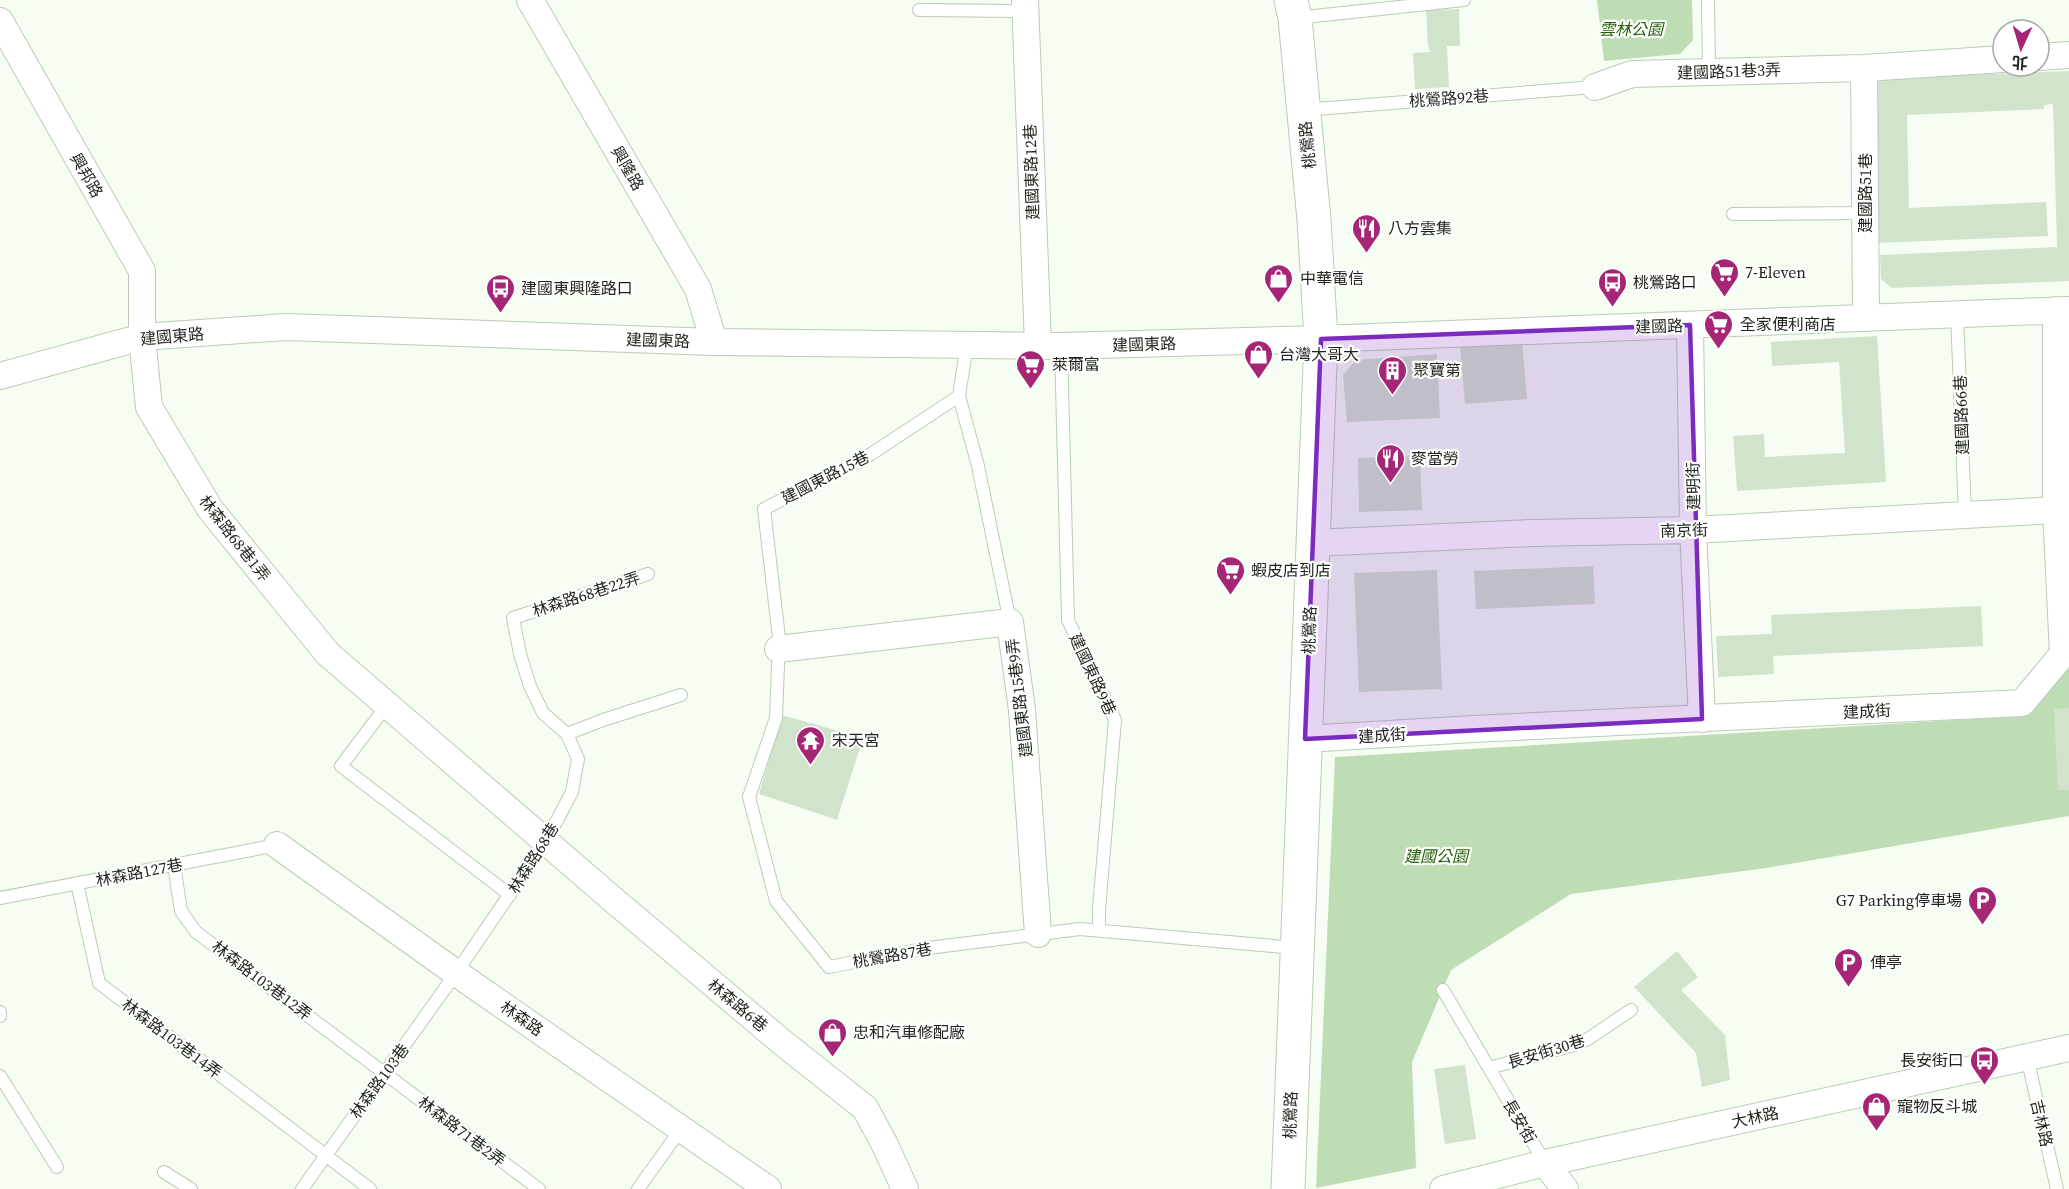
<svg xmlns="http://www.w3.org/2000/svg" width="2069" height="1189" font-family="'Source Serif 4','Noto Sans TC',serif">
<rect width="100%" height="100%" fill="#f6fef4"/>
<path fill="#bfddb5" d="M1597,0H1692L1693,40L1680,54L1604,61Z
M2069,667V816L1766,868L1571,894L1451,970L1412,1062L1416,1168L1316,1188L1335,757L2024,716Z"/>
<path fill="#d1e3cb" d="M1459,9L1460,46H1447L1449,87L1415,89L1413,53L1430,52L1429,47H1428L1426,10Z
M2069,71V281L1892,288L1881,279L1880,255L2057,247L2053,104L2044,105V109L1907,115L1909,208L2046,202L2048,236L1878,243L1872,90L1882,78Z
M1877,336L1886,482L1737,491L1733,436L1764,434L1765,457L1845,453L1839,362L1772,366L1771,342Z
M1522,341L1527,399L1465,404L1460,346Z
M1437,354L1440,418L1347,422L1343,375L1356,360Z
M1420,456L1422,510L1359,512L1358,458Z
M1593,566L1595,604L1476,609L1474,571Z
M1437,570L1442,689L1359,692L1354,573Z
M1981,606L1983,646L1773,656L1774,674L1718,677L1716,636L1772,634L1771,615Z
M2069,708V790H2058L2054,709Z
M782,715L863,738L837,820L759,794Z
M1677,951L1698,977L1681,990L1725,1035L1730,1080L1702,1087L1696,1053L1634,987Z
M1465,1065L1476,1139L1445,1144L1434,1069Z"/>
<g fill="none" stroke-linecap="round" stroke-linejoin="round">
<defs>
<path id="lane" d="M1708,0L1709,72
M919,10L1025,11
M1296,18L1464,0
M1303,110L1595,87
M1733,214L1865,213
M1957,314L1965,516
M967,344L959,396L871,454L764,509L779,638L776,718L749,797L776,901L829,967L928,948L1080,929L1296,948
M1061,346L1068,620L1115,720L1099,909V930
M959,396L978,466L1010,622
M387,705L341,766L510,895
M567,734L603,720L681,695
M174,865L181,911L196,932L539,1189
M77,883L99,983L370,1189
M0,898L277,845
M1443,990L1545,1163
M0,1012V1016
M2027,1057L2057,1189
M1489,1068L1574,1045L1588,1039L1631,1010
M0,1076L57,1167
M164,1172L191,1189
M302,1189L456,973L546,841L572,792L578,759L567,734L543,713L530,686L520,654L513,618L648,574
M638,1189L681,1129"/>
<path id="street" d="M530,0L698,289L714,342
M1025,0L1038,345
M0,21L142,271V337L149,407L210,509L328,654L617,903L783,1043L865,1108L885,1145L905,1189
M2039,57L2069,55
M1864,68L1866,318
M1595,87L1632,74L1864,68L2003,59
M1690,325L1693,530L1702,719
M0,376L142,337L286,327L714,342L1061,346L1321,339L2069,310
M1313,543L1532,533L1693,530L2056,510
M778,649L1010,622L1022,710L1038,934
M1305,739L1473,729L2022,703L2063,654L2056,510V310
M277,845L456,973L768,1189
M1545,1163L1565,1189
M1443,1189L1545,1163L2069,1048"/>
<path id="secondary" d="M1288,1189L1321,339L1314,220L1295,18L1291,0"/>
</defs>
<use href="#lane" stroke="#baccb5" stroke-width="14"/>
<use href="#street" stroke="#baccb5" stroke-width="28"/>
<use href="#secondary" stroke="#baccb5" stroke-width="35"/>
<use href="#lane" stroke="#fff" stroke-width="12"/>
<use href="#street" stroke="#fff" stroke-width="26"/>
<use href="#secondary" stroke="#fff" stroke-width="33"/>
</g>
<path fill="#7b2cbf" fill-opacity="0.2" stroke="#7b2cbf" stroke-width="4.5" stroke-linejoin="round" d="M1690,325L1702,719L1305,739L1321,339Z"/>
<defs>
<symbol id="restaurant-pin" viewBox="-11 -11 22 30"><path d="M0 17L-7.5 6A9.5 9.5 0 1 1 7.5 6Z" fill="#a62676" stroke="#fff"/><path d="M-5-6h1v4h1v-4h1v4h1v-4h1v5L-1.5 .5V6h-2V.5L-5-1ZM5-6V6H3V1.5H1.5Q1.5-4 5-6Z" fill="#fff"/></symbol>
<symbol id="supermarket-pin" viewBox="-11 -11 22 30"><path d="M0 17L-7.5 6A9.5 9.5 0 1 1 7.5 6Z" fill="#a62676" stroke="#fff"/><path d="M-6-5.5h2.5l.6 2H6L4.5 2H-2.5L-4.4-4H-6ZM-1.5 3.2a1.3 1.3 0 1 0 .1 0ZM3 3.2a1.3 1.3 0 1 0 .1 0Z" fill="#fff"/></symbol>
<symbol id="shop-pin" viewBox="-11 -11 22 30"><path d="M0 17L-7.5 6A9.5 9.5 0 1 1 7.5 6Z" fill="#a62676" stroke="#fff"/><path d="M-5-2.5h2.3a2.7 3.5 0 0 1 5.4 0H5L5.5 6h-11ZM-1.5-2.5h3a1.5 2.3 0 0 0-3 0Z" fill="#fff"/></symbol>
<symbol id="bus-pin" viewBox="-11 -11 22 30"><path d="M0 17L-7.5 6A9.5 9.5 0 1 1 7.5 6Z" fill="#a62676" stroke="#fff"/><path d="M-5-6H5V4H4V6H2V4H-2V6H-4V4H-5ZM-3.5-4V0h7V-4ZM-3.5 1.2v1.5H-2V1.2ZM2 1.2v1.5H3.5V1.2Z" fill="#fff"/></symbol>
<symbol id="building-pin" viewBox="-11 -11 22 30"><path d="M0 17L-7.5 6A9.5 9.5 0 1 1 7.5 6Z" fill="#a62676" stroke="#fff"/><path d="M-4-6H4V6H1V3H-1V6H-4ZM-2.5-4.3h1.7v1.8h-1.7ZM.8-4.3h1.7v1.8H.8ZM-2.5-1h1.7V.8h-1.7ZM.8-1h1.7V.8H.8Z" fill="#fff"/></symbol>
<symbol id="temple-pin" viewBox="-11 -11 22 30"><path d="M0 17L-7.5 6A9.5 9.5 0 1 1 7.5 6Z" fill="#a62676" stroke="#fff"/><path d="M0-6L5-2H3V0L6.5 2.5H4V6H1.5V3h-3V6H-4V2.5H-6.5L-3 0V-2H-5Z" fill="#fff"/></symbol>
<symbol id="parking-pin" viewBox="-11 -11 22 30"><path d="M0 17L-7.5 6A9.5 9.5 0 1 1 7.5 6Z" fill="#a62676" stroke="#fff"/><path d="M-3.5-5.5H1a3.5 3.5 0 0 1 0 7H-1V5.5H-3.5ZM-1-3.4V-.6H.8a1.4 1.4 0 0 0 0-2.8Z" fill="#fff"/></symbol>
</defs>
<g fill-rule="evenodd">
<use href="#restaurant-pin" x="1350" y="212" width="33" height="45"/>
<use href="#supermarket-pin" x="1708" y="256" width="33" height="45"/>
<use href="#shop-pin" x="1262" y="262" width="33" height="45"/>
<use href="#bus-pin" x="1596" y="266" width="33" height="45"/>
<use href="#bus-pin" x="484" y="272" width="33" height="45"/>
<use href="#supermarket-pin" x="1702" y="308" width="33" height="45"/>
<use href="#shop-pin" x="1242" y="338" width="33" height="45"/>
<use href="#supermarket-pin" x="1014" y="348" width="33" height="45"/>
<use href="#building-pin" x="1376" y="354" width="33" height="45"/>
<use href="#restaurant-pin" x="1374" y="442" width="33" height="45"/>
<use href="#supermarket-pin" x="1214" y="554" width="33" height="45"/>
<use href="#temple-pin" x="794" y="724" width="33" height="45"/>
<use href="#parking-pin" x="1966" y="884" width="33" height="45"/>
<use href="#parking-pin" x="1832" y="946" width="33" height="45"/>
<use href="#shop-pin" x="816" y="1016" width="33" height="45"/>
<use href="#bus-pin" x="1968" y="1044" width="33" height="45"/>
<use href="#shop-pin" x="1860" y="1090" width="33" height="45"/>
</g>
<g text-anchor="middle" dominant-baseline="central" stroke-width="4.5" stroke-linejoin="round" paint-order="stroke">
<g font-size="16" font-style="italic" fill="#276209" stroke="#fff">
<text x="1631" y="29">雲林公園</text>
<text x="1436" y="856">建國公園</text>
</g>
<g font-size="16" fill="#1e241b" stroke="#fff">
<text transform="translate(1729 71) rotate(-2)">建國路51巷3弄</text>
<text transform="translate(1449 98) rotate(-4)">桃鶯路92巷</text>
<text transform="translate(1307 145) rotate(-96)">桃鶯路</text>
<text transform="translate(628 168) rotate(60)">興隆路</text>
<text transform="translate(1031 172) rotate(-92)">建國東路12巷</text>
<text transform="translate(87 175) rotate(60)">興邦路</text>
<text transform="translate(1865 193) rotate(-90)">建國路51巷</text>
<text transform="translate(1659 326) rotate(-2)">建國路</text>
<text transform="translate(172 336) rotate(-5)">建國東路</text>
<text transform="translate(658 340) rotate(2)">建國東路</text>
<text transform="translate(1144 344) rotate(-2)">建國東路</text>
<text transform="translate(1961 415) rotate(-92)">建國路66巷</text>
<text transform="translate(825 477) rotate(-27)">建國東路15巷</text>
<text transform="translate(1693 486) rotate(-91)">建明街</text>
<text transform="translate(1684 530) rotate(-2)">南京街</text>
<text transform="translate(235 538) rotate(52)">林森路68巷1弄</text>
<text transform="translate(586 594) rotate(-18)">林森路68巷22弄</text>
<text transform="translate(1309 630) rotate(-88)">桃鶯路</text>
<text transform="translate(1093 674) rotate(65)">建國東路9巷</text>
<text transform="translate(1019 698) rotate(-97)">建國東路15巷9弄</text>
<text transform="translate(1867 711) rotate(-3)">建成街</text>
<text transform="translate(1382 735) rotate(-4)">建成街</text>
<text transform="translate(533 858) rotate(-58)">林森路68巷</text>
<text transform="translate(139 872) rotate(-11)">林森路127巷</text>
<text transform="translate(892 955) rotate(-10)">桃鶯路87巷</text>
<text transform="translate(262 980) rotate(37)">林森路103巷12弄</text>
<text transform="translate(738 1005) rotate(40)">林森路6巷</text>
<text transform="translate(522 1018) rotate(35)">林森路</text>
<text transform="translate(172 1038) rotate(37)">林森路103巷14弄</text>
<text transform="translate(1546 1051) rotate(-17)">長安街30巷</text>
<text transform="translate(379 1081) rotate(-54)">林森路103巷</text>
<text transform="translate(1290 1115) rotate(-88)">桃鶯路</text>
<text transform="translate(1755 1117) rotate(-12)">大林路</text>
<text transform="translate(1520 1121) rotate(59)">長安街</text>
<text transform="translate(2042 1123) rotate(77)">吉林路</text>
<text transform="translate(462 1131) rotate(37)">林森路71巷2弄</text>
</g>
<g font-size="16" fill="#1e241b" stroke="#fff" text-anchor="start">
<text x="1388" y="228">八方雲集</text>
<text x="1745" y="272">7-Eleven</text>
<text x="1300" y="278">中華電信</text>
<text x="1633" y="282">桃鶯路口</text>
<text x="521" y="288">建國東興隆路口</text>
<text x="1740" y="324">全家便利商店</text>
<text x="1279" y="354">台灣大哥大</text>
<text x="1052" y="364">萊爾富</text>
<text x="1413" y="370">聚寶第</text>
<text x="1411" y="458">麥當勞</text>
<text x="1251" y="570">蝦皮店到店</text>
<text x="832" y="740">宋天宮</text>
<text x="1962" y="900" text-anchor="end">G7 Parking停車場</text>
<text x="1870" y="962">俥亭</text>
<text x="853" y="1032">忠和汽車修配廠</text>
<text x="1964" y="1060" text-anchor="end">長安街口</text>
<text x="1897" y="1106">寵物反斗城</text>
</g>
</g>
<g transform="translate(2021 48) rotate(184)"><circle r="28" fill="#ffffff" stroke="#a5a7a4" stroke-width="1.5"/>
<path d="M0-4.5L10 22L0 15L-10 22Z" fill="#a62676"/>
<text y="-9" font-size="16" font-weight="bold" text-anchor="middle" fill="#1e241b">北</text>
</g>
</svg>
